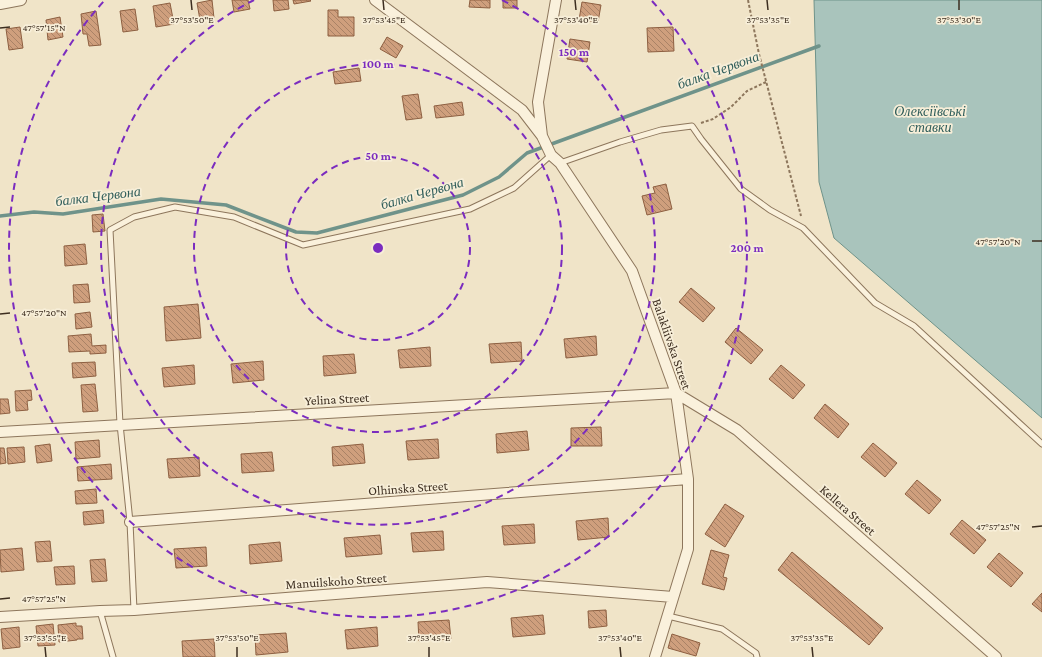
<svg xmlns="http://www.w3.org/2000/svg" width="1042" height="657" font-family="'Crimson Pro',serif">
<defs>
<pattern id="building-back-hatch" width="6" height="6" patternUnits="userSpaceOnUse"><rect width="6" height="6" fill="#cf9f7d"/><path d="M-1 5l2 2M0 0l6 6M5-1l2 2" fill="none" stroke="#a98266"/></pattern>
</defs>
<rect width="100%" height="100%" fill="#f0e4c8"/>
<path fill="#a9c4bc" stroke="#6f938a" d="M814,0H1042V418L834,238L819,182Z"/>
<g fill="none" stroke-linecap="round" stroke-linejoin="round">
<path stroke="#6f938a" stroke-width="3.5" d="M0,216L34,212L63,214L161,199L226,205L296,232L317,233L463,195L499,177L527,153L819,46"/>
</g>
<path fill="url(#building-back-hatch)" stroke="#8d5f41" d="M212,0L214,18L200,20L197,3Z
M232,0H248L250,9L234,12Z
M273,0H288L289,9L274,11Z
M293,0H310L311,1L294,4Z
M470,0H490V8L469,7Z
M503,0H517V8H503Z
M582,2L601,5L598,22L579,20Z
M170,3L174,24L156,27L153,6Z
M135,9L138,30L123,32L120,11Z
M328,10H338V17H354V36H328Z
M96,11L101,45L89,46L87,34H83L81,14Z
M60,17L63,37L48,40L46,20Z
M20,27L23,48L9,50L6,29Z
M673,27L674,51L648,52L647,28Z
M387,37L403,46L396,58L380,49Z
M570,39L590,42L587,62L567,59Z
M359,68L361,81L335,84L333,72Z
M418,94L422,118L406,120L402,96Z
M462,102L464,115L436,118L434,106Z
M666,184L672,209L647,215L642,196L655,193L653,187Z
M103,214L105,231L93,232L92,215Z
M85,244L87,264L65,266L64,246Z
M88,284L90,302L74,303L73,285Z
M691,288L715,308L703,322L679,302Z
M198,304L201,338L166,341L164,307Z
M90,312L92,327L76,329L75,314Z
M736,328L763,350L751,364L725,342Z
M91,334L92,346L106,345V353L90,354V351L69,352L68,336Z
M596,336L597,355L566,358L564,339Z
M521,342L522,361L491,363L489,344Z
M430,347L431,366L400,368L398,350Z
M354,354L356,373L324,376L323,356Z
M263,361L264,380L233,383L231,364Z
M95,362L96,376L73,378L72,363Z
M194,365L195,384L164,387L162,368Z
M781,365L805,385L793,399L769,379Z
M95,384L98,411L83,412L81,385Z
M31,390L32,400L27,401L28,410L16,411L15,391Z
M0,399H8L10,413L0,414Z
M825,404L849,424L838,438L814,418Z
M601,427L602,446H571V428Z
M527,431L529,450L497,453L496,434Z
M438,439L439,458L408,460L406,441Z
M99,440L100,457L76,459L75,442Z
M873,443L897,463L885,477L861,457Z
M50,444L52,461L37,463L35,446Z
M363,444L365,463L333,466L332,447Z
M24,447L25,462L8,464L7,448Z
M0,448H4L6,463L0,464Z
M272,452L274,471L242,473L241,454Z
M199,457L200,476L169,478L167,459Z
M111,464L112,479L78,481L77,467Z
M917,480L941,500L929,514L905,494Z
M96,489L97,503L76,504L75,491Z
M725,504L744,516L725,547L705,534Z
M103,510L104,523L84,525L83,512Z
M608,518L609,537L578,540L576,521Z
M962,520L986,540L974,554L950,534Z
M534,524L535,543L504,545L502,526Z
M443,531L444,550L413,552L411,533Z
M380,535L382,554L346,557L344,538Z
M50,541L52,561L37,562L35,542Z
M280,542L282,561L250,564L249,545Z
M206,547L207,566L176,568L174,549Z
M22,548L24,570L1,572L0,550Z
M711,550L729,555L723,577L727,578L724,590L702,584Z
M792,552L883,628L869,645L778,570Z
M999,553L1023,573L1011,587L987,567Z
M105,559L107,581L92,582L90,560Z
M74,566L75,584L56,585L54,567Z
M1042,593V612L1032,604Z
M606,610L607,626L589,628L588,611Z
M543,615L545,634L513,637L511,618Z
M449,620L451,639L419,641L418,622Z
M76,623V626H82L83,639H77V640L59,642L58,625Z
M53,624L55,645L38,646L36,626Z
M19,627L20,647L3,649L1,629Z
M377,627L378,646L347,649L345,630Z
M286,633L288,652L256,655L255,635Z
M672,634L700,643L696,656L668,648Z
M214,639L215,657H183L182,641Z"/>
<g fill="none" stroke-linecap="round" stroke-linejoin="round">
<defs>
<path id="service" d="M560,163L620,142L661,130L692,126L701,139L741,189L770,210L803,228L875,303L914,326L1042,444
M134,610L130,522L120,424L110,230L134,217L175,207L234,217L303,245L470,209L514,188L551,155
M100,611L113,657
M668,616L722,629L756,653L757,657"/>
<path id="minor" d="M375,0L522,110L542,136L551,155L560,163L632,271L676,393L688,479V549L655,657
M0,4L21,0
M542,136L538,102L556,0
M0,432L676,393L737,430L996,657
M130,522L688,479
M0,617L100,611L134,610L487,582L673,597"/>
</defs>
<use href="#service" stroke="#8d765c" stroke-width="7"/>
<use href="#minor" stroke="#8d765c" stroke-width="12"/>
<path stroke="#8d765c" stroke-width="2" stroke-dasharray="3 2" stroke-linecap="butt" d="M748,0L759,54L801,216
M701,123L713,119L731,107L747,91L766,82"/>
<use href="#service" stroke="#faf1dc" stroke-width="5"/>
<use href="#minor" stroke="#faf1dc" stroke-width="10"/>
</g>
<path fill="none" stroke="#3d2e20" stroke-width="1.5" d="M191,0L192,10M383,0L384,10M575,0L576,10M767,0L768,10M959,0V10M0,28L10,27M1032,241H1042M0,314L10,313M1032,527L1042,526M0,599L10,598M45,647L46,657M237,647V657M429,647V657M620,647L621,657M812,647L813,657"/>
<g fill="none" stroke="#7b2cbf" stroke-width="2" stroke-dasharray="7 5">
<circle cx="378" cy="248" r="92"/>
<circle cx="378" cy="248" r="184"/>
<path d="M502 0A277 277 0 1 1 254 0"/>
<path d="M652 1A369 369 0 1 1 104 1"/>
</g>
<g text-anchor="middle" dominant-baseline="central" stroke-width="3.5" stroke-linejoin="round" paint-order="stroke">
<g font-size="13" fill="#3d2e20" stroke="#f7eed8">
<text transform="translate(672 344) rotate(71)">Balakliivska Street</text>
<text transform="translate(337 399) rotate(-3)">Yelina Street</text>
<text transform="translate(408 488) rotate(-4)">Olhinska Street</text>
<text transform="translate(848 510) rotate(41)">Kellera Street</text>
<text transform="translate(336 581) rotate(-4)">Manuilskoho Street</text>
</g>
<g font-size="14" font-style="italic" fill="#2f5d5a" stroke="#f7eed8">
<text transform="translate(718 70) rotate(-20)">балка Червона</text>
<text x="930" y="111">Олексіївські<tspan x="930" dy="16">ставки</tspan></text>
<text transform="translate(422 193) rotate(-16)">балка Червона</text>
<text transform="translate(98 196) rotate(-7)">балка Червона</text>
</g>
</g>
<g font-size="10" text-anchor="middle" fill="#3d2e20" stroke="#f7eed8" stroke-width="3.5" stroke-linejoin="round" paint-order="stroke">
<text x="192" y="23">37°53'50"E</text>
<text x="384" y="23">37°53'45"E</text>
<text x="576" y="23">37°53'40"E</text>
<text x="768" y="23">37°53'35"E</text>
<text x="959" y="23">37°53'30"E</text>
<text x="44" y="31">47°57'15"N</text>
<text x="998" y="245">47°57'20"N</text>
<text x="44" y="316">47°57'20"N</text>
<text x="998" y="530">47°57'25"N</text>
<text x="44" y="602">47°57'25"N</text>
<text x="45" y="641">37°53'55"E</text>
<text x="237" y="641">37°53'50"E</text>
<text x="429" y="641">37°53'45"E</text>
<text x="620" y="641">37°53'40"E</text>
<text x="812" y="641">37°53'35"E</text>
</g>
<circle cx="378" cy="248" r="6" fill="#7b2cbf" stroke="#f7eed8" stroke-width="2"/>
<g font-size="12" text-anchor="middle" font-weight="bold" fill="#7b2cbf" stroke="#f7eed8" stroke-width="3.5" stroke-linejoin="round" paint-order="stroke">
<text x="574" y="56">150 m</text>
<text x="378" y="68">100 m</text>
<text x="378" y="160">50 m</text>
<text x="747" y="252">200 m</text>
</g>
</svg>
